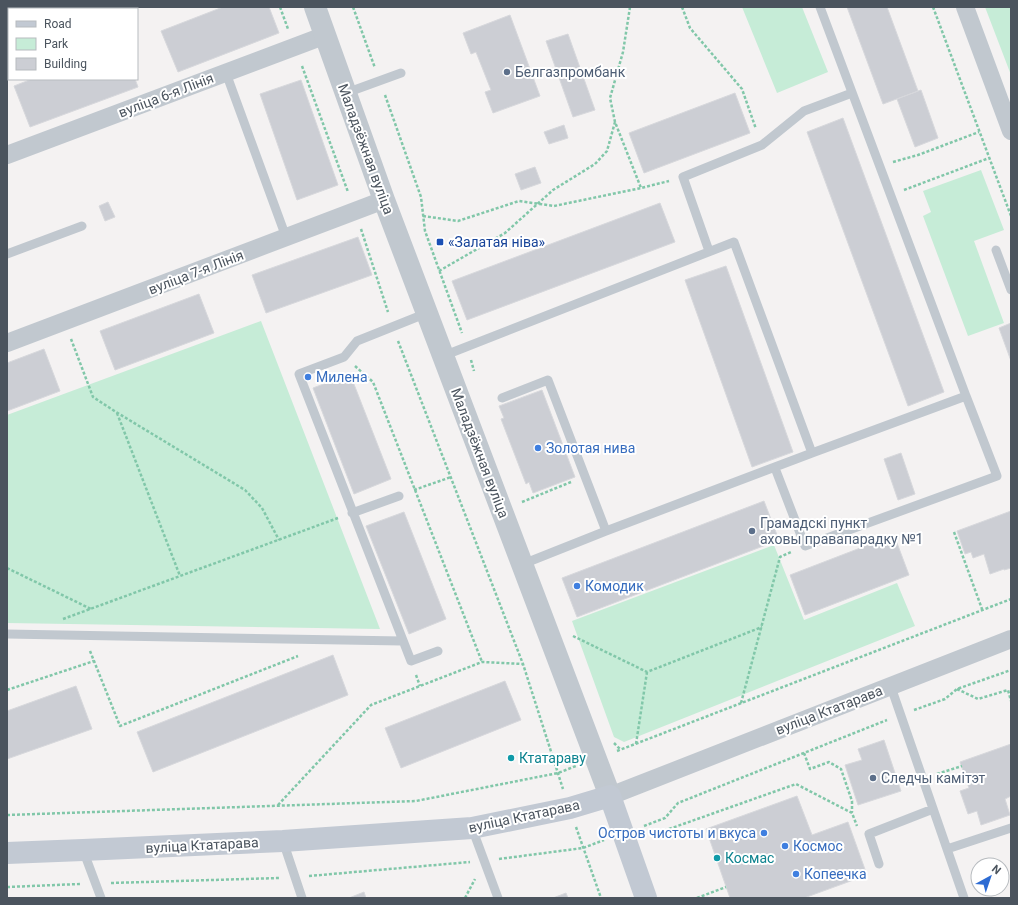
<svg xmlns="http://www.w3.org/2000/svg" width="1018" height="905" font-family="Roboto,sans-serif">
<rect width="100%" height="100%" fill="#f4f2f2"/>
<path fill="#c6ecd7" d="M742,7H802L828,72L777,93Z
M985,7H1011V75Z
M981,170L1004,230L974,241L1004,323L968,336L923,216L931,212L923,191Z
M261,321L380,629L7,623V415Z
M774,545L804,620L897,583L915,626L624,742L614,737L572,621Z"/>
<path fill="#ccced4" stroke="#d7d8dc" d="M223,7H269L279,33L178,72L161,31Z
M847,7H887L918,91L883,104Z
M510,15L540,96L493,113L485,92L491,90L476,52L471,54L463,33Z
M7,21L9,27V77L7,78Z
M568,34L595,110L573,117L546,41Z
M32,79H135L138,87L30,127L14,86Z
M301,80L338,185L297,200L260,94Z
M921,90L938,138L915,147L897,99Z
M735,93L750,133L644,173L629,133Z
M843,118L944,392L908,406L807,132Z
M564,125L568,138L549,144L544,132Z
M535,167L541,183L521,190L515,174Z
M108,202L115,217L105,221L99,206Z
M660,203L675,242L467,320L452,281Z
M358,237L372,275L266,313L252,275Z
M726,266L793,452L752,467L685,280Z
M199,294L214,333L115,370L100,331Z
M1011,323V361L999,328Z
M44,349L60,391L7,411V363Z
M350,374L391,479L354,494L313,388Z
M542,390L575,477L533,493L529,482L526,484L501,419L504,418L499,406Z
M901,453L915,494L898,500L884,459Z
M764,501L779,540L577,617L562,578Z
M1011,511V568L1004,570V569L990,574L984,554L973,558L971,552L965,554L957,531Z
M404,512L446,619L409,634L366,526Z
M894,535L909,575L805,615L790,575Z
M333,655L348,695L153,772L137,732Z
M505,681L521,720L401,768L385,728Z
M76,686L92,729L7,759V711Z
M884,740L901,791L858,805L845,765L862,760L858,749Z
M1011,744V796L1005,799L1010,815L981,825L977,811L968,814L960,791L969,788L960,762Z
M797,796L812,835L848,822L867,875L804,898H730L706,829Z
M364,892L366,898H349Z
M566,893L568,898H553Z"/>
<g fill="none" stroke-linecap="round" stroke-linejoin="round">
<path stroke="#81c7a9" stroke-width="2.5" stroke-dasharray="3 2" stroke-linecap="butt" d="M280,7L288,29
M353,7L375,68
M630,7L623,52L610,98L615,122L641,188
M682,7L690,28L742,89L756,129
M933,7L1011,216
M302,66L348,192
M385,95L421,197L425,231L462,333
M893,162L918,155L979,132
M904,190L989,158
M423,216L458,221L519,201L554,206L641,188L669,181
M361,229L388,312
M439,271L505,233L553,190L595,164L607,151L615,122
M71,339L93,397L116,412L245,490L262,508L279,540
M398,341L523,664L563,789
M471,360L474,371
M355,366L373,382L482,662
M117,413L180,576
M414,490L451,477
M522,502L571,482
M954,532L982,609
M7,568L91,609
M63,619L338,518
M573,636L647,672L762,627
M90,651L120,726L298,656
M416,675L420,686
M957,689L978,699L1008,690L1011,701
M7,690L94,661
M741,703L780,557L791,552
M914,710L945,699L957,689L1011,670
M614,743L621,750
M636,744L647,672
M617,751L1011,599
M804,753L810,769L829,762L841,769L852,801V812
M937,774L962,766
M278,805L371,705L482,662L523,664
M7,815L416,801L558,773L576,766
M644,826L665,818L678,803L887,720
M576,827L601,898
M669,829L796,784L852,813L857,826
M499,859L583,848L604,840
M309,876L470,862
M111,883L280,878
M7,887L80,884
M465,898L475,879
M697,898L726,887"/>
<path stroke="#c1c8cf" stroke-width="9" d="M23,7L24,9
M226,73L286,237
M346,93L401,73
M996,250L1011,290
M709,251L683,177L762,145L804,111L852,93
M7,254L82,226
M427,313L357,341L344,357L299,374L411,661L438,651
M443,356L734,242L812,453L606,531L523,564
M502,398L548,380L606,531
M812,453L966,396L820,7
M775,468L805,546L997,476L966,396
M352,513L399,496
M7,634L402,641
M891,687L947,849L1011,828
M472,828L498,898
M283,841L302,898
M947,849L964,898
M83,850L101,898
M879,864L869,834L933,809"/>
<path stroke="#c1c8cf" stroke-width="18" d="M965,7L1011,131
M7,155L326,35
M7,343L384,200
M610,796L1011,639"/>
<path stroke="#c1c8cf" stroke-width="22" d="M315,7L384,200L610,796"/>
<path stroke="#c2c9d3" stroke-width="22" d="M7,853L83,850L283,841L472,828L570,808L610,796L646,898"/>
</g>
<g fill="#5c6f8a" stroke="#fff" stroke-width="1.5">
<circle cx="507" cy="72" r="4"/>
<circle cx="752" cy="531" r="4"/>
<circle cx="873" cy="778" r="4"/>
</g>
<rect fill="#1a4fb4" stroke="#fff" stroke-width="1.5" x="436" y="238" width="8" height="8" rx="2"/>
<g fill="#3f7fe0" stroke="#fff" stroke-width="1.5">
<circle cx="308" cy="377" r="4"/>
<circle cx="538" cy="448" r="4"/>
<circle cx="577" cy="586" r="4"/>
<circle cx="764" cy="833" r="4"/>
<circle cx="785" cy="846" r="4"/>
<circle cx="796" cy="874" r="4"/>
</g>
<g fill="#0f9aa8" stroke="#fff" stroke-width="1.5">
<circle cx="511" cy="758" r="4"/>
<circle cx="717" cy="858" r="4"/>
</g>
<g text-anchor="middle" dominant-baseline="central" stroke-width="4" stroke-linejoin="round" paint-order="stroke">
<g font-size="14" fill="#4e5e75" stroke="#fff" text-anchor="start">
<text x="515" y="72">Белгазпромбанк</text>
<text x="760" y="523">Грамадскі пункт<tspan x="760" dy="16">аховы правапарадку №1</tspan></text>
<text x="881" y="778">Следчы камітэт</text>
</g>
<g font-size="14" fill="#4b545e" stroke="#fff">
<text transform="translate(166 95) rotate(-21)">вуліца 6-я Лінія</text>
<text transform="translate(366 149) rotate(70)">Маладзёжная вуліца</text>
<text transform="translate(196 272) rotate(-21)">вуліца 7-я Лінія</text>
<text transform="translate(480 453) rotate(69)">Маладзёжная вуліца</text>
<text transform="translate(829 710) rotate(-21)">вуліца Ктатарава</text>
<text transform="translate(524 816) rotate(-12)">вуліца Ктатарава</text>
<text transform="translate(202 845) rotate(-3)">вуліца Ктатарава</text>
</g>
<g font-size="14" fill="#164399" stroke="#fff" text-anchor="start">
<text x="448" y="242">«Залатая ніва»</text>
</g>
<g font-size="14" fill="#366cbe" stroke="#fff" text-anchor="start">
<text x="316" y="377">Милена</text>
<text x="546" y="448">Золотая нива</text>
<text x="585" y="586">Комодик</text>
<text x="756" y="833" text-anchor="end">Остров чистоты и вкуса</text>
<text x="793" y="846">Космос</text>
<text x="804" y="874">Копеечка</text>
</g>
<g font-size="14" fill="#0d838f" stroke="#fff" text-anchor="start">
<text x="519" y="758">Ктатараву</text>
<text x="725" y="858">Космас</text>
</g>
</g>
<rect width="1018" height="905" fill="none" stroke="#4b545e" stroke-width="16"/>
<rect x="8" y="8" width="130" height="72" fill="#ffffff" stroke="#b7bbbf"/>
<rect x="16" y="21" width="20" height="6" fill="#c2c9d3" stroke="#b7bbbf"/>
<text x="44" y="28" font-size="12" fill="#4b545e">Road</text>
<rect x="16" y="38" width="20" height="12" fill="#c6ecd7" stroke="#b7bbbf"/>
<text x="44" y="48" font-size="12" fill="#4b545e">Park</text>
<rect x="16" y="58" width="20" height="12" fill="#ccced4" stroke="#b7bbbf"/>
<text x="44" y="68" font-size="12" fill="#4b545e">Building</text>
<g transform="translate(990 877) rotate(40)"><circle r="19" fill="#ffffff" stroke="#b7bbbf"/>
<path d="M0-3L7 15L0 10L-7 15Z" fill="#2d6bd3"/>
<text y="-6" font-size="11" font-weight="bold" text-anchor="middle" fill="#4b545e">N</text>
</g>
</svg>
